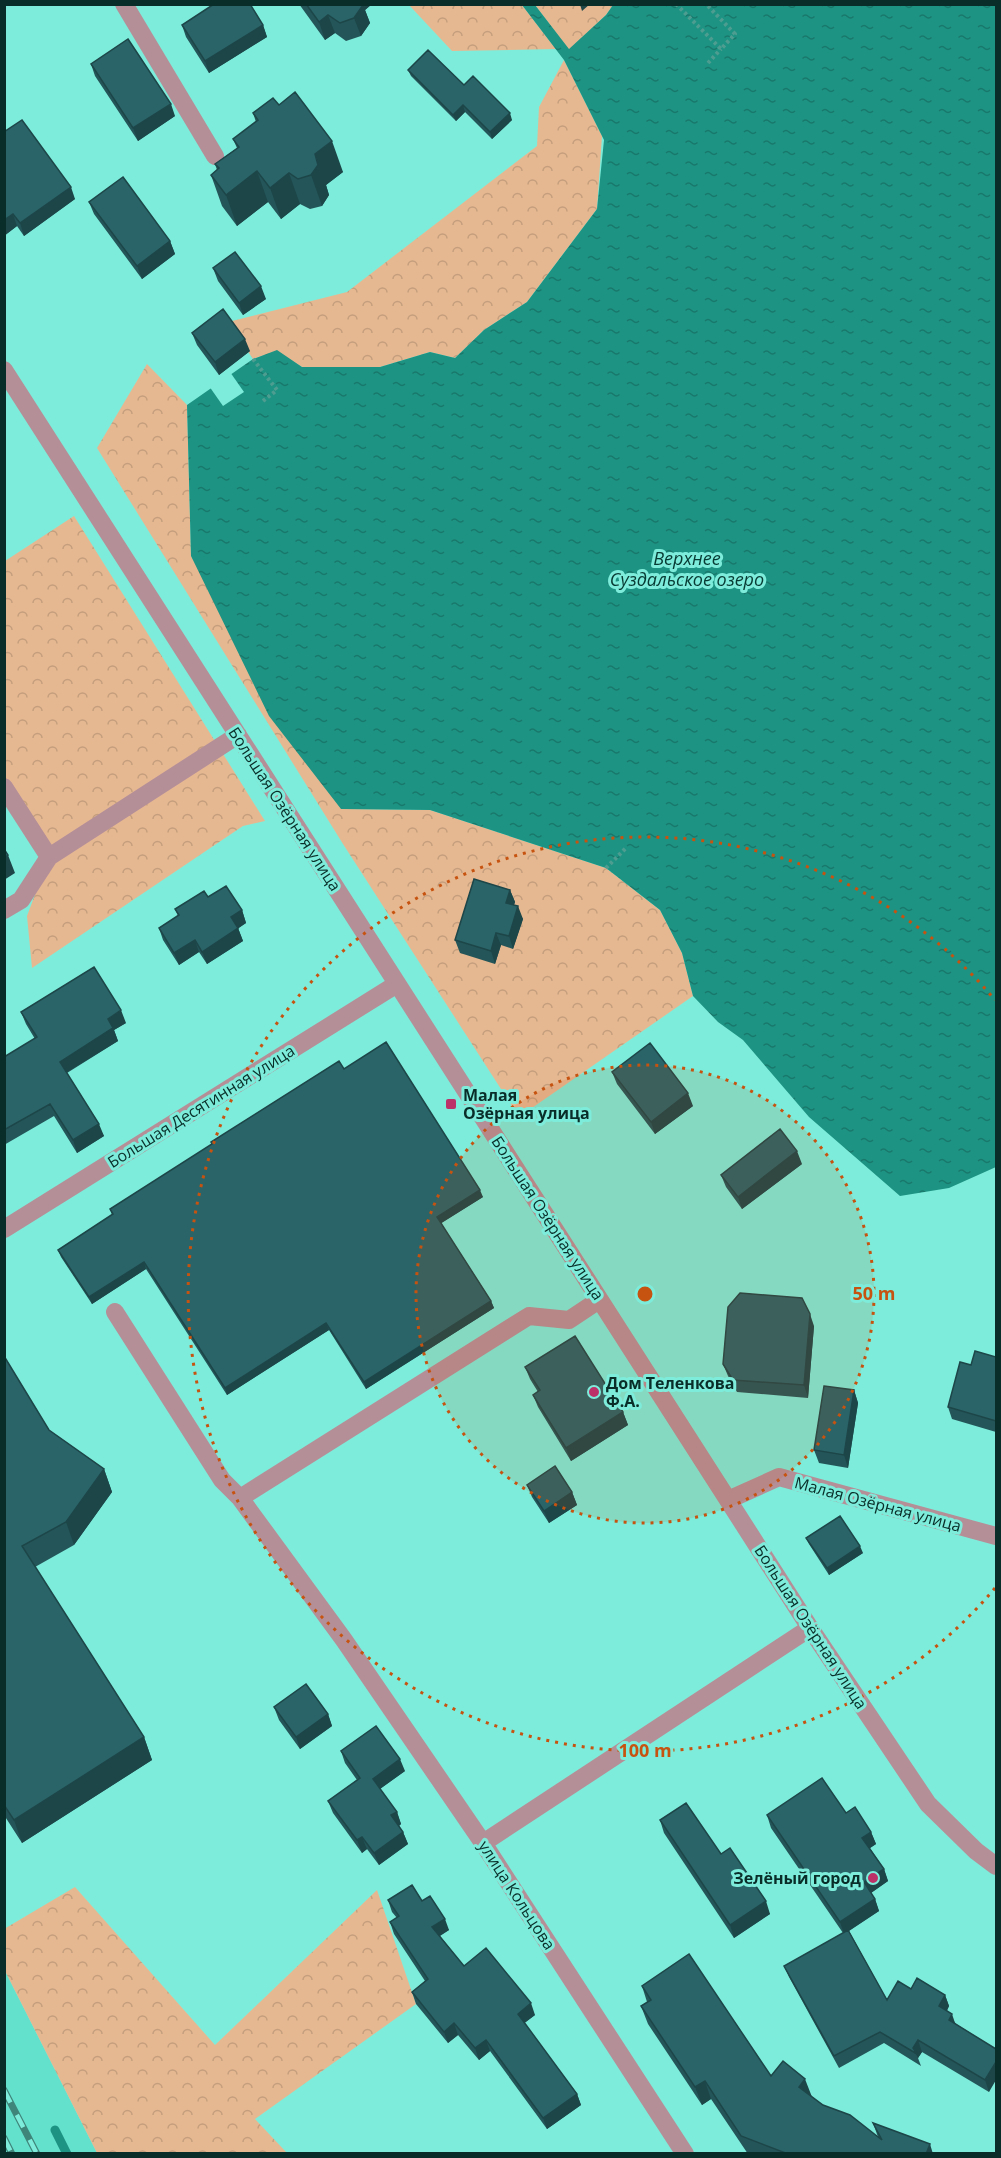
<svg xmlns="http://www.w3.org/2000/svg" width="1001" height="2158" font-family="'Open Sans',sans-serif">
<defs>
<pattern id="forest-crowns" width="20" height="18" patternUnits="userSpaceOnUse" patternTransform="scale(1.5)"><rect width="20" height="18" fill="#e6b891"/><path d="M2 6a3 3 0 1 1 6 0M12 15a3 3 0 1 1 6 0" fill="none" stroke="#c49e7d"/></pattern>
<pattern id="water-ripples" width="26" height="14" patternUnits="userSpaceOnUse" patternTransform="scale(1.5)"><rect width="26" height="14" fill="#1d9383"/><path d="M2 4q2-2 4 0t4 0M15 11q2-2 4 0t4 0" fill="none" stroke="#18786b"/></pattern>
</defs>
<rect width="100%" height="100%" fill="#7eecda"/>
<path fill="#63e1cd" d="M4,1971H5L97,2153H5Z"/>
<path fill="url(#forest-crowns)" d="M409,5H522L556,49L452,51Z
M535,5H613L606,15L569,50Z
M564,60L602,136L597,209L527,302L484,330L455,358L430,352L380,367H302L276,351L253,359L228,322L347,292L537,146L539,107Z
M147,364L187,405L191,556L347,809L430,810L606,868L660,910L682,953L693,996L519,1117L343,844L97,448Z
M74,516L265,821L243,826L32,968L27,916L49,857L5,787V561Z
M75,1887L215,2045L377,1890L416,2004L255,2119L287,2153H97L5,1971L4,1929Z"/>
<path fill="url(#water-ripples)" d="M522,5H535L569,49L606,15L613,5H996V1167L949,1188L900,1196L809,1117L743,1040L718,1022L693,996L682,953L660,910L606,868L430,810L341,809L269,716L191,556L187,405L253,359L277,350L302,367H380L430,352L455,358L484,330L527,302L597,209L604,140L564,60Z"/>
<path fill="#7eecda" d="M230,372L244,392L223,406L209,386Z"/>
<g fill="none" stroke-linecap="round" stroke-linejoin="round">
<path stroke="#1d9383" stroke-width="9" d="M55,2130L67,2154"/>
<path stroke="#4e9d91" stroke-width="4" stroke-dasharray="3 3" stroke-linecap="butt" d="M676,4L721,49L735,34L706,4
M708,63L721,49
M253,359L277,390L263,401
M606,868L627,847"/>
<path stroke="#b58f98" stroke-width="18" d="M124,4L215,156
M4,370L810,1628L928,1804L976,1851L996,1866
M4,787L49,857
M4,910L21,900L49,857L238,735
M4,1229L397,984
M115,1312L222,1480L240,1498L529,1316L569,1320L599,1300
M240,1498L344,1640L483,1843L685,2154
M728,1500L779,1477L996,1536
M483,1843L810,1628"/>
<defs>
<path id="rail" d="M4,2090L37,2154
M4,2138L12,2154"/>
</defs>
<use href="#rail" stroke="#3f857a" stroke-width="7"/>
<use href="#rail" stroke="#7eecda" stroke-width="4.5" stroke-dasharray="14" stroke-linecap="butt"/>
</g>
<path fill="#245659" d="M299,4H372L365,10L370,23L361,36L346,41L335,33L325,40Z
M182,25H263L267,37L209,73L186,37Z
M91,64L175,116L138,141L95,76Z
M408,70L464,85L512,120L492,139L465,112L456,121L411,76Z
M279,105L343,172L326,185L329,195L322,206L310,209L300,204L281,219L268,202L237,226L222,206L211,175L217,170L215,164L237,148L233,139L256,122L253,113Z
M4,132L75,199L24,236L17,226L4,236Z
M89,202L170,241L175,254L142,279L94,214Z
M213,268L266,299L243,315L218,281Z
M192,333L250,351L219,375L197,345Z
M510,890L515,902L514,905L523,919L513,949L501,945L495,964L460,953L455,940Z
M208,897L242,910L246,923L238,928L243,941L207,964L199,952L179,965L163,940L159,928L178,916L175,909Z
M21,1012L126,1023L114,1030L118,1041L67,1073L104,1136L77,1153L54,1116L4,1145V1057L35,1039L26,1024Z
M344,1069L483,1197L441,1223L491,1301L494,1308L366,1389L329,1330L227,1395L146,1269L92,1304L61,1257L58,1250L112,1215L110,1209Z
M612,1072L693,1106L655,1134L617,1084Z
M802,1164L742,1209L726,1187L721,1175Z
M814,1326L808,1398L737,1392L728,1376L723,1364Z
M4,1356L49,1430L104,1469L112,1492L74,1545L35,1567L144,1737L152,1760L22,1843L4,1815Z
M996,1357V1432L952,1419L948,1407L971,1365Z
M525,1367L623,1412L628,1425L571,1461L538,1407L533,1395L538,1392L530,1379Z
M854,1390L858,1403L848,1468L819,1463L814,1450Z
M527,1485L572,1492L577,1505L549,1523L532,1497Z
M806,1538L863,1553L829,1575L809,1544Z
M274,1707L328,1714L332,1726L300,1749L279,1720Z
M341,1751L405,1771L380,1789L397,1812L401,1824L399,1826L403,1832L408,1844L379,1865L367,1849L362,1853L333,1813L328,1801L357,1780L345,1763Z
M846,1813L871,1832L876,1844L870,1848L884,1869L888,1881L871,1893L875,1899L879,1911L849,1931L887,2000L911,1989L945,1995L949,2006L947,2011L956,2024L996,2049L989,2092L922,2052L918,2058L921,2066L884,2043L839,2068L789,1977L784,1966L843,1933L771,1828L767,1815Z
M660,1820L721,1854L770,1914L734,1938L664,1833Z
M388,1900L422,1901L449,1930L440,1936L464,1966L535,2015L524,2023L577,2094L581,2105L547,2129L490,2051L479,2060L458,2035L448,2043L416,2004L412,1992L425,1981L394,1934L390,1922L397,1918L392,1912Z
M642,1986L771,2076L811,2096L823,2105L878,2137L873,2123L933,2154H748L711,2099L702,2105L648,2024L641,2006L647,2002Z"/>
<path fill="#1d4649" d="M363,4H372L365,10L370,23L361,36L354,18Z
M580,4H590L582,11Z
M328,15L335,33L325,40L319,22Z
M263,25L267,37L209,73L205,61Z
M171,104L175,116L138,141L133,128Z
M463,105L465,112L456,121L453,115Z
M510,113L512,120L492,139L490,132Z
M332,141L343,172L326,185L329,195L322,206L311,175L315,154Z
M257,171L268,202L237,226L226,195Z
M289,173L300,204L281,219L270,188Z
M71,187L75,199L24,236L20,223Z
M13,214L17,226L4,236V220Z
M170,241L175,254L142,279L137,266Z
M261,286L266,299L243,315L239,303Z
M245,339L250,351L219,375L215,362Z
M8,855L15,873L4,880V858Z
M510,890L515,902L510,915L506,903Z
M518,906L523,919L513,949L509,936Z
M242,910L246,923L236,930L231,917Z
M238,928L243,941L207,964L202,952Z
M496,933L501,945L495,964L491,951Z
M195,940L199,952L179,965L174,953Z
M121,1010L126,1023L114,1030L118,1041L64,1074L60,1062L108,1019Z
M688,1093L693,1106L655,1134L651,1122Z
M99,1124L104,1136L77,1153L73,1140Z
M797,1151L802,1164L742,1209L738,1197Z
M480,1190L483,1197L440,1224L437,1217Z
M144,1262L146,1269L92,1304L89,1297Z
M491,1301L494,1308L366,1389L364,1382Z
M810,1314L814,1326L808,1398L804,1385Z
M326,1323L329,1330L227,1395L225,1388Z
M854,1390L858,1403L848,1468L844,1455Z
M623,1412L628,1425L571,1461L566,1448Z
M104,1469L112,1492L74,1545L66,1522Z
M572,1492L577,1505L549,1523L544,1511Z
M860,1546L863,1553L829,1575L827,1568Z
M328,1714L332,1726L300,1749L296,1737Z
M144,1737L152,1760L22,1843L14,1820Z
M400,1759L405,1771L377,1791L373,1779Z
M397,1812L401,1824L396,1828L391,1815Z
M403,1832L408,1844L379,1865L374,1853Z
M871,1832L876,1844L867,1850L862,1838Z
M362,1837L367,1849L362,1853L357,1840Z
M884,1869L888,1881L868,1895L864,1882Z
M875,1899L879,1911L844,1934L840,1922Z
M766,1901L770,1914L734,1938L730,1925Z
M445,1919L449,1930L436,1938L432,1927Z
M945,1995L949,2006L943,2017L939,2006Z
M531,2003L535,2015L522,2025L518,2014Z
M952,2014L956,2026L949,2020Z
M454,2023L458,2035L448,2043L444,2032Z
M486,2040L490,2051L479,2060L475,2048Z
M918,2040L922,2052L918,2058L913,2048Z
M996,2062V2080L989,2092L985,2080Z
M805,2079L812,2097L799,2087Z
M705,2081L711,2099L702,2105L695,2087Z
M577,2094L581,2105L547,2129L543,2118Z
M930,2144L933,2154H926Z"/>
<path fill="#2a6468" stroke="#1d4649" stroke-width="1.5" d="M214,4H250L263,25L205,61L182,25Z
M306,4H363V5L354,18L340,23L328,15L319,22Z
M128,39L171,104L133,128L91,64Z
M428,50L464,85L473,76L510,113L490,132L463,105L453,115L408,70Z
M295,92L332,141L315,154L318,165L311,175L298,179L289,173L270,188L257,171L226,195L211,175L219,168L215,164L239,147L233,139L258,120L253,113L273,98L279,105Z
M22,120L71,187L20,223L13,214L4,220V132Z
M123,177L170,241L137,266L89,202Z
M235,252L261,286L239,303L213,268Z
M223,309L245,339L215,362L192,333Z
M4,849L8,855L4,858Z
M474,879L510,890L506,903L518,906L509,936L496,933L491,951L455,940Z
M226,886L242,910L231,917L238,928L202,952L195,940L174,953L159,928L179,915L175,909L204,891L208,897Z
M94,967L121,1010L108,1019L113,1028L60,1062L99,1124L73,1140L50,1104L4,1130V1057L37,1037L21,1012Z
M386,1042L480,1190L437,1217L491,1301L364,1382L326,1323L225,1388L144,1262L89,1297L58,1250L113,1214L110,1209L212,1144L211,1142L339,1061L344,1069Z
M650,1043L688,1093L651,1122L612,1072Z
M780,1129L797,1151L738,1197L721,1175Z
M740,1293L802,1298L810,1314L804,1385L733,1380L723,1364L728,1307Z
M575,1336L623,1412L566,1448L533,1395L540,1390L525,1367Z
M975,1351L996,1357V1421L948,1407L960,1362L971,1365Z
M4,1356L49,1430L104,1469L66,1522L22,1546L144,1737L14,1820L4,1805Z
M824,1386L854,1390L844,1455L814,1450Z
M555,1466L572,1492L544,1511L527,1485Z
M840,1516L860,1546L827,1568L806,1538Z
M306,1684L328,1714L296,1737L274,1707Z
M376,1726L400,1759L373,1779L397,1812L391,1815L403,1832L374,1853L362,1837L357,1840L328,1801L360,1778L341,1751Z
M822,1778L846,1813L855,1807L871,1832L862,1838L884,1869L864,1882L875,1899L840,1922L767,1815Z
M686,1803L721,1854L730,1848L766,1901L730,1925L660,1820Z
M412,1885L422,1901L430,1896L445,1919L432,1927L464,1966L486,1948L531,2003L518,2014L577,2094L543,2118L486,2040L475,2048L454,2023L444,2032L412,1992L428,1979L390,1922L399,1916L388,1900Z
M848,1930L887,2000L898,1981L911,1989L917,1978L945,1995L939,2006L952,2014L949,2020L996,2049V2062L985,2080L918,2040L913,2048L917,2054L880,2032L834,2056L784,1966Z
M689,1954L771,2076L783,2061L805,2079L799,2087L823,2105L850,2115L882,2140L873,2123L930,2144L926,2154H788L741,2136L705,2081L695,2087L641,2006L651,2000L642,1986Z"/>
<circle cx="645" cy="1294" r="229" fill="#c75310" fill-opacity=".12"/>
<g fill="none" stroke="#c75310" stroke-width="3" stroke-dasharray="3 6">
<circle cx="645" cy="1294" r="229"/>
<path d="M995 1588A457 457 0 1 1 995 1000"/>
</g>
<g fill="#bc3168" stroke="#7eecda" stroke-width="2">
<rect x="445" y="1098" width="12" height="12" rx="3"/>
<circle cx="594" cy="1392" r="6"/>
<circle cx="873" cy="1878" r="6"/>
</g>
<g text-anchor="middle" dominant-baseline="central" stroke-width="6" stroke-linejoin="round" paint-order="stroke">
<g font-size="16" fill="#092e29" stroke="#7eecda">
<text transform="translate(285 809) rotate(57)">Большая Озёрная улица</text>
<text transform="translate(201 1106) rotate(-32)">Большая Десятинная улица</text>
<text transform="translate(548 1218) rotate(57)">Большая Озёрная улица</text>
<text transform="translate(878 1504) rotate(15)">Малая Озёрная улица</text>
<text transform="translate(811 1627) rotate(57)">Большая Озёрная улица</text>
<text transform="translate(517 1895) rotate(57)">улица Кольцова</text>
</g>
<g font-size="16" font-weight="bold" fill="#092e29" stroke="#7eecda" text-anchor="start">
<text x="463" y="1095">Малая<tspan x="463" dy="18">Озёрная улица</tspan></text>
<text x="606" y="1383">Дом Теленкова<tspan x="606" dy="18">Ф.А.</tspan></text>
<text x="861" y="1878" text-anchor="end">Зелёный город</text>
</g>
<g font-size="18" font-style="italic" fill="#073a33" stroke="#7eecda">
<text x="687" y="558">Верхнее<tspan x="687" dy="21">Суздальское озеро</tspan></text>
</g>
</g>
<circle cx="645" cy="1294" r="9" fill="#c75310" stroke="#7eecda" stroke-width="3"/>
<g font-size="18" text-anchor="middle" font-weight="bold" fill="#c75310" stroke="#7eecda" stroke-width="6" stroke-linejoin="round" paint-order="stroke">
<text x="874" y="1300">50 m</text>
<text x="645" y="1757">100 m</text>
</g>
<rect width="1001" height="2158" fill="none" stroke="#092e29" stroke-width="12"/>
</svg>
